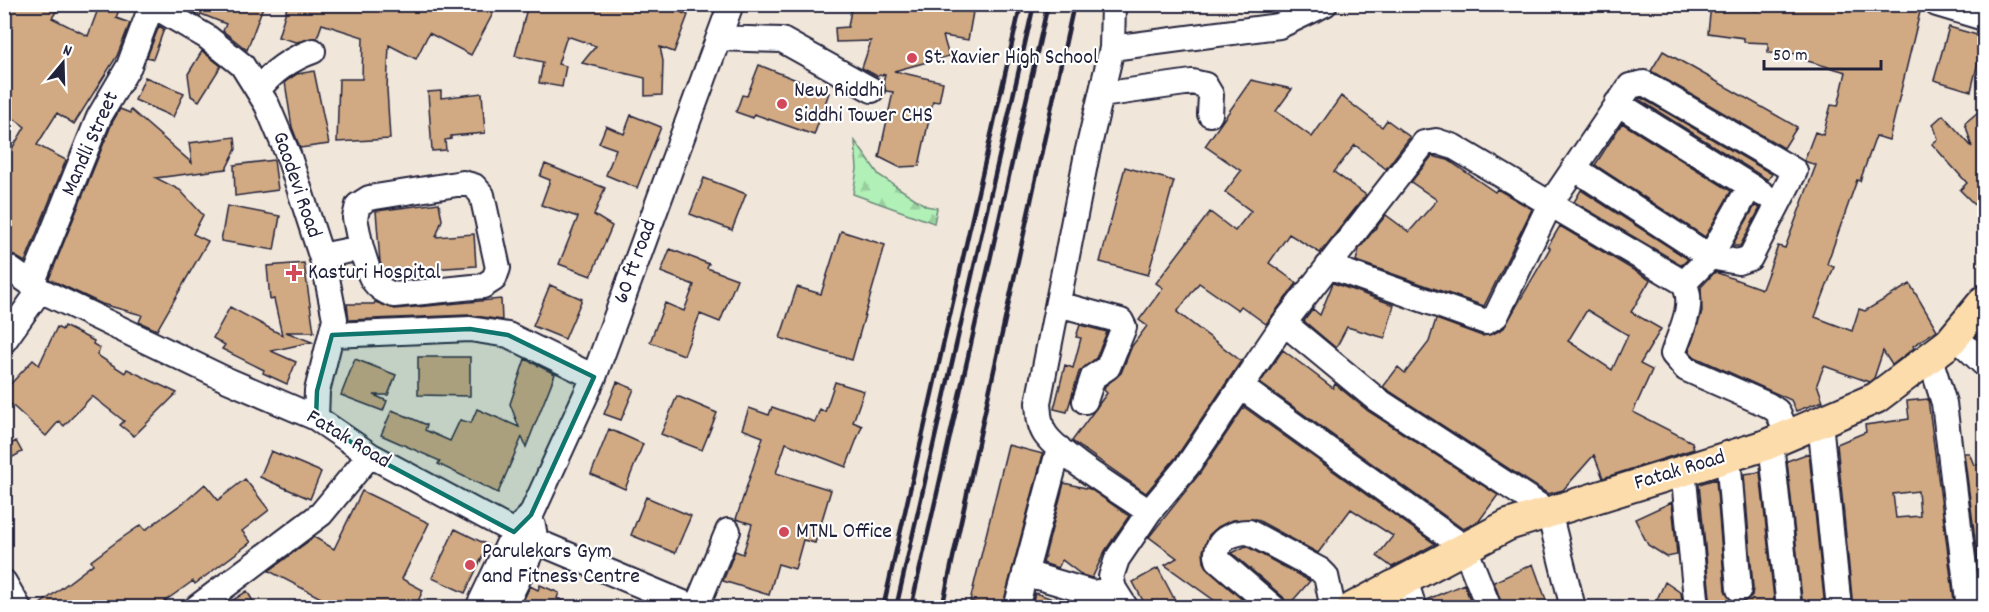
<svg xmlns="http://www.w3.org/2000/svg" width="1989" height="612" font-family="Dekko,sans-serif">
<defs>
<pattern id="forest-firs" width="22" height="20" patternUnits="userSpaceOnUse" patternTransform="scale(1.5)"><rect width="22" height="20" fill="#b1f0b7"/><path d="M5 1l3.5 6h-7zM16 11l3.5 6h-7z" fill="#98ce9e"/></pattern>
</defs>
<rect width="100%" height="100%" fill="#f1e6da"/>
<filter id="ink" filterUnits="userSpaceOnUse"><feTurbulence type="fractalNoise" baseFrequency=".0167" numOctaves="2"/><feDisplacementMap in="SourceGraphic" scale="12" xChannelSelector="R" yChannelSelector="G"/><feConvolveMatrix kernelMatrix="1 2 1 2 8 2 1 2 1" color-interpolation-filters="sRGB"/></filter>
<g filter="url(#ink)">
<path fill="url(#forest-firs)" stroke="#6a8979" stroke-width="1.5" d="M855,141L879,175L926,206L937,208L934,223L853,194L857,169Z"/>
<path fill="#d1aa83" stroke="#22223b" stroke-width="1.5" fill-rule="evenodd" d="M4,4H61L52,18L88,36L100,4H121L116,18L130,23L117,56L74,124L57,113L37,145L66,160L25,262L4,250V162L25,127L4,111Z
M179,4H264L247,50L223,31L226,24L201,14L200,16Z
M288,4H498L471,55L429,33L416,59L389,45L387,89L390,139L337,142L339,79H362L363,37L322,24L317,38L296,42L278,37Z
M528,4H685L682,13L688,15L674,52L660,47L663,61L662,95L645,96V78L582,63L596,46L567,36L558,64L566,66L562,87L539,83L543,62L515,56Z
M852,4H969L967,11L973,12L968,40L943,36L949,56L894,71L943,82L939,102L933,101L919,166L899,167L879,157L893,92L886,91L883,82L885,74L877,76L862,68L871,41L836,42L835,28L848,27Z
M1757,4H1848L1861,8L1862,4H1907L1921,8L1889,140L1876,136L1860,181L1857,180L1827,264L1834,267L1815,317L1852,331L1859,309L1865,311L1910,284L1937,330L1913,346L1914,348L1892,365L1883,351L1874,378L1869,382L1824,366L1817,384L1823,401L1796,411L1791,400L1695,357L1689,351L1702,312L1701,287L1715,272L1762,289L1778,246L1785,248L1816,165L1804,161L1815,132L1823,135L1831,105L1838,106L1846,72L1804,60L1806,54L1768,53V43L1744,42V38L1708,33L1711,5L1757,11Z
M159,26L164,29L153,59L147,57Z
M1949,27L1984,37L1971,91L1934,80Z
M202,51L221,66L199,101L191,96L188,74Z
M1663,51L1797,127L1784,148L1651,71Z
M759,65L829,93L814,135L754,114L753,118L736,112L742,95L747,96Z
M314,71L329,144L300,148L292,127L285,82L297,74Z
M145,77L184,93L173,117L135,100Z
M1251,80L1292,89L1276,111L1312,137L1341,96L1382,127L1387,120L1410,137L1386,169L1355,145L1334,172L1366,195L1320,253L1289,234L1269,263L1297,283L1266,324L1241,306L1238,310L1199,283L1177,312L1241,361L1177,456L1146,493L1072,441L1107,393L1104,390L1105,386L1121,373L1132,346L1147,326L1139,320L1163,288L1156,283L1210,212L1235,231L1251,211L1225,192L1241,171L1205,146Z
M441,91V98L482,93L485,133L451,136V139L445,140L446,150L432,151L428,92Z
M1642,98L1772,174L1768,180L1638,99Z
M1984,107V214L1960,190L1967,183L1932,144L1938,139L1933,124L1943,115L1972,147L1965,123Z
M120,109L130,113L131,110L192,163L189,143L235,137L236,149L226,169L156,178L180,190L203,215L193,234L208,241L157,330L139,322L142,315L102,304L49,279L112,123Z
M631,115L661,127L637,188L606,175L616,149L599,143L606,126L624,134Z
M1622,123L1731,191L1705,237L1595,165Z
M1432,156L1448,160L1495,192L1497,189L1532,209L1484,306L1356,261L1359,249L1386,215L1409,232L1437,200L1411,182Z
M274,160L278,190L235,196L234,165Z
M545,164L605,188L594,215L612,226L591,276L559,264L578,217L541,205L550,180L540,176Z
M1125,167L1174,181L1148,275L1100,262Z
M704,178L746,194L732,230L690,214Z
M1581,190L1688,259L1682,265L1574,202Z
M439,203L442,220L436,237L474,234L476,266L385,272L380,262L376,211Z
M227,206L280,216L274,250L221,241Z
M1755,206L1760,208L1740,246H1732Z
M1560,226L1650,280L1631,312L1661,329L1640,364L1652,370L1633,412L1692,442L1694,449L1603,478L1594,455L1563,490L1548,494L1383,387L1398,367L1405,373L1429,342L1436,319L1482,336L1493,334L1504,328L1550,248L1548,246ZM1587,310L1628,335L1612,370L1568,341Z
M841,231L885,245L852,360L780,338L797,287L821,294Z
M670,249L709,264L707,268L737,279L720,322L700,314L684,355L650,342L665,303L684,311L694,285L661,272Z
M304,263L314,332H286L312,342L271,351L296,362L287,384L263,373L264,370L222,349L225,345L213,338L230,307L282,335L274,299L270,300L267,266Z
M1333,283L1394,305L1385,338L1347,327L1336,348L1304,321L1313,309L1320,315Z
M550,285L582,299L565,339L533,326Z
M501,299L502,320L469,315L349,320L347,304H374L375,302L395,309Z
M1080,325L1107,332L1096,358L1079,372L1067,412L1054,409L1065,365L1073,368L1081,338L1076,337Z
M64,326L94,341L93,344L100,348L97,355L125,373L127,369L177,393L134,436L120,425L124,421L92,396L64,426L59,421L46,436L4,398V391L33,360L39,365L57,327L62,330Z
M1283,350L1333,388L1335,384L1368,411L1498,495L1479,521L1463,529L1260,383Z
M418,357H470V396L418,395Z
M355,359L396,375L388,395H374L387,401L383,411L341,395Z
M525,359L555,374L526,447L522,437L498,493L438,464L440,461L381,435L392,410L427,425L425,430L450,441L460,420L471,423L477,409L519,427L510,404Z
M617,382L634,389L621,420L604,414Z
M835,382L864,391L853,422L862,426L846,467L786,443L776,473L831,490L815,543L803,540L795,569L778,564L769,595L723,581L735,551L743,554L752,524L736,519L763,437L742,429L749,408L769,415L772,407L815,422L820,409L825,412Z
M677,396L717,413L702,450L661,434Z
M1928,399L1955,608H1853L1837,444L1866,432L1865,425L1909,419L1907,401ZM1918,491L1920,516L1896,518L1893,494Z
M1244,407L1435,544L1392,567L1377,556L1393,536L1351,509L1318,553L1256,519L1232,520L1218,527L1209,535L1203,551L1204,562L1209,571L1252,608H1225L1165,565L1177,558L1149,537L1200,473Z
M609,429L643,444L625,489L591,474Z
M16,441L22,452L4,462V448Z
M1008,445L1043,454L1002,608H992L970,601Z
M271,451L321,472L310,499L260,477Z
M1809,453L1825,608H1803L1787,461Z
M1964,453H1969L1974,465L1984,464V570H1979Z
M1760,472L1775,608H1711L1699,484L1716,479L1725,590L1732,602L1741,603L1752,596L1753,588L1744,474Z
M245,479L269,510L242,531L251,542L195,584L193,581L155,608H35L93,564L91,561L119,540L141,525L145,530L187,500L205,484L218,500Z
M1064,483L1090,489L1129,516L1105,551L1092,578L1082,575L1062,560L1058,568L1043,563Z
M362,491L429,523L402,579L423,590L415,608H340L269,571L314,537L334,549Z
M646,497L691,516L675,553L631,535Z
M1672,502L1677,555L1667,557L1648,545L1635,519Z
M455,529L488,545L465,593L432,578Z
M1246,546L1310,581L1288,606L1283,597L1232,553Z
M1533,564L1549,608H1503L1494,582Z
M1158,568L1179,608H1147L1133,582Z
M1665,582L1681,593L1683,608H1653Z
M1464,584L1473,608H1428L1426,600Z
M540,585L559,593L557,598L579,608H520L530,586L538,590Z
M247,591L257,608H221Z
M1035,593L1071,605V608H1031Z"/>
<g fill="none" stroke-linecap="round" stroke-linejoin="round">
<defs>
<path id="minor" d="M1113,4L1112,48L1087,154L1038,403C1039,414 1039,425 1045,434C1060,456 1125,495 1149,512
M1937,4L1984,18
M152,5L207,37L242,65L267,105L289,157L325,268L335,319L317,391L316,418
M719,38L782,40L872,90
M1112,48L1279,26L1325,4
M258,90C273,71 290,59 313,51
M1101,95L1192,82L1205,85L1211,95L1210,114
M1617,103L1763,194
M1574,168L1710,257L1750,186
M321,256L361,248L355,218L358,205L369,198L463,183L474,186L482,195L498,268L494,279L483,286L394,295C369,287 369,271 361,248
M4,265L40,290L225,379L316,418L370,455L514,532L695,608
M1328,266L1486,322L1496,316L1550,204L1630,86L1644,83L1795,171L1750,258L1738,262L1710,257L1684,283
M32,284L99,117L129,66L152,4
M1058,304L1121,321L1124,327L1108,367L1093,377L1085,401
M1284,323L1376,399L1549,512L1573,608
M332,335L470,329L508,335L594,377
M1955,336L1984,364
M4,341L40,290
M1930,358L1944,403L1969,608
M1241,387L1465,548L1489,608
M1820,422L1839,608
M1771,443L1789,608
M1728,456L1739,589
M1683,470L1697,608
M1025,573L1093,593L1114,589
M1405,580L1414,608
M4,582L19,608
M196,608L321,514L370,455
M478,608L514,532L531,515L594,377L731,4
M504,608L536,542L533,526
M696,608L728,531
M1016,608L1059,448
M1126,608L1114,589L1111,577L1117,559L1149,512L1188,465L1284,323L1424,143L1436,141L1454,147L1684,283C1696,305 1680,332 1673,354L1686,369L1768,405L1777,411L1788,435
M1274,608L1218,560C1212,541 1233,532 1249,532L1320,570L1326,576L1333,608"/>
<path id="major" d="M1352,608L1508,525L1766,445L1876,398L1949,343L1984,301"/>
</defs>
<use href="#minor" stroke="#22223b" stroke-width="28"/>
<use href="#major" stroke="#22223b" stroke-width="34"/>
<use href="#minor" stroke="#fff" stroke-width="24"/>
<use href="#major" stroke="#fddcac" stroke-width="30"/>
<path stroke="#22223b" stroke-width="4.5" d="M883,608L1021,4
M896,608L1034,4
M911,608L1048,4
M942,608L1074,4"/>
</g>
</g>
<path fill="#0f766e" fill-opacity="0.2" stroke="#0f766e" stroke-width="4.5" stroke-linejoin="round" d="M470,329L508,335L594,377L531,515L514,532L370,455L316,418L317,391L332,335Z"/>
<g fill="#d1495b" stroke="#fff" stroke-width="2">
<circle cx="912" cy="58" r="6"/>
<circle cx="782" cy="104" r="6"/>
<path d="M291 264h6v6h6v6h-6v6h-6v-6h-6v-6h6z"/>
<circle cx="784" cy="532" r="6"/>
<circle cx="470" cy="565" r="6"/>
</g>
<g text-anchor="middle" dominant-baseline="central" stroke-width="4.5" stroke-linejoin="round" paint-order="stroke">
<g font-size="22" fill="#22223b" stroke="#fff" text-anchor="start">
<text x="924" y="58">St. Xavier High School</text>
<text x="794" y="91">New Riddhi<tspan x="794" dy="25">Siddhi Tower CHS</tspan></text>
<text x="308" y="273">Kasturi Hospital</text>
<text x="796" y="532">MTNL Office</text>
<text x="482" y="552">Parulekars Gym<tspan x="482" dy="25">and Fitness Centre</tspan></text>
</g>
<g font-size="22" fill="#22223b" stroke="#fff">
<text transform="translate(91 144) rotate(-66)">Mandli Street</text>
<text transform="translate(296 185) rotate(71)">Gaodevi Road</text>
<text transform="translate(636 262) rotate(-70)">60 ft road</text>
<text transform="translate(348 440) rotate(31)">Fatak Road</text>
<text transform="translate(1680 471) rotate(-17)">Fatak Road</text>
</g>
</g>
<rect width="1989" height="612" fill="none" stroke="#fff" stroke-width="24"/>
<rect x="12" y="12" width="1965" height="588" fill="none" stroke="#22223b" stroke-width="2" filter="url(#ink)"/>
<g transform="translate(63 63) rotate(19)" stroke="#ffffff" stroke-width="4.5" paint-order="stroke">
<path d="M0-4.5L10 22L0 15L-10 22Z" fill="#22223b"/>
<text y="-9" font-size="16" font-weight="bold" text-anchor="middle" fill="#22223b">N</text>
</g>
<path d="M1764 60v9h117v-9" fill="none" stroke="#22223b" stroke-width="3"/>
<text x="1773" y="60" font-size="18" fill="#22223b" stroke="#ffffff" stroke-width="4.5" paint-order="stroke">50 m</text>
</svg>
